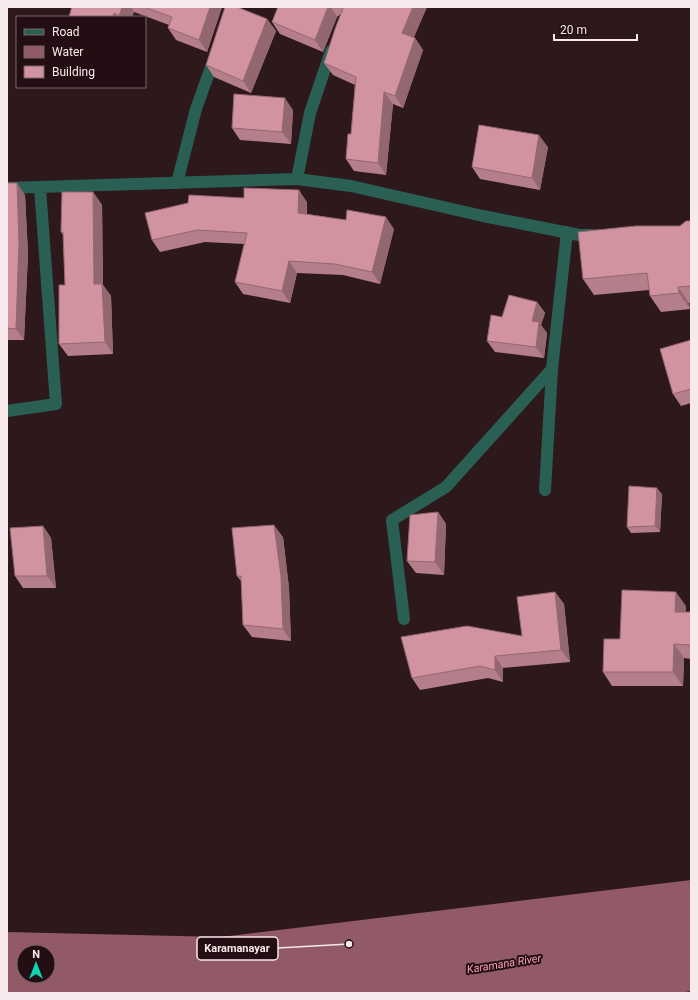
<svg xmlns="http://www.w3.org/2000/svg" width="698" height="1000" font-family="Roboto,sans-serif">
<rect width="100%" height="100%" fill="#2d181c"/>
<path fill="#925966" fill-rule="evenodd" d="M691,880V991L680,993H7V932L221,937ZM24,952H48V976H24Z"/>
<g fill="none" stroke-linecap="round" stroke-linejoin="round">
<path stroke="#2a6054" stroke-width="12" d="M297,179L310,113L331,51
M177,183L196,109L215,56
M7,188L297,179L351,186L483,216L579,235H594
M7,411L56,404L40,188
M545,490L552,369L567,232
M404,619L392,520L446,487L552,369"/>
</g>
<path fill="#b47e8a" d="M69,7H222L207,52L176,40L168,28L169,25L134,12L132,17H69L71,8Z
M278,7H427L414,37L415,38L423,50L403,108L393,104L386,175L354,171L346,159L351,134L355,85L333,75L324,63L341,14L337,17L323,52L280,34L272,22Z
M267,19L276,31L251,93L214,77L206,65Z
M293,110L291,144L240,140L232,128Z
M548,147L540,190L480,179L472,167Z
M7,183L25,195L28,254L24,340H7Z
M93,192L102,205L103,285L111,296L113,354L68,356L59,344L65,285L63,235L61,232Z
M307,202V214L394,229L380,284L343,275L297,273L290,303L243,294L235,282L244,244L205,242L160,252L152,240Z
M691,221V303H689L690,309L661,312L650,296L649,290L594,295L583,279L680,226Z
M537,302L545,313L541,325L547,333L544,358L495,352L487,341L502,317Z
M691,340V403L681,406L673,394Z
M662,494L660,532L631,533L627,527Z
M438,512L446,524L444,575L416,573L407,561Z
M43,526L51,538L56,588H23L15,576Z
M283,537L289,588L291,641L252,637L243,625L241,581L237,576Z
M555,592L564,604L570,662L503,668V682L488,678L420,690L412,678L522,636Z
M686,606L685,612H691V659L684,658L683,686H612L603,672L620,639Z"/>
<path fill="#926770" d="M122,7H131L134,12L132,17H120L119,16Z
M210,7H222L207,52L199,40Z
M328,7H331L337,17L323,52L315,40Z
M413,7H427L410,45L402,33Z
M114,13L116,17H113Z
M267,19L276,31L251,93L243,81Z
M415,38L423,50L403,108L395,96Z
M384,92L393,104L386,175L378,163Z
M285,98L293,110L291,144L282,132Z
M539,135L548,147L540,190L532,178Z
M17,183L25,195L28,254L24,340L16,329Z
M299,190L307,202L306,225L298,213Z
M93,192L102,205L103,285L111,296L113,354L105,342L94,284Z
M386,217L394,229L380,284L372,272Z
M289,261L297,273L290,303L282,291Z
M678,287L689,303L690,309L679,293Z
M537,302L545,313L541,325L547,333L544,358L536,347L532,321Z
M657,488L662,494L660,532L655,526Z
M438,512L446,524L444,575L435,562Z
M274,525L283,537L289,588L291,641L283,629Z
M43,526L51,538L56,588L47,576Z
M555,592L564,604L570,662L561,650Z
M676,592L686,606L685,626L675,612Z
M674,644L684,658L683,686L673,672Z
M495,656L503,668V682L495,670Z"/>
<path fill="#d193a0" stroke="#926770" d="M72,7H122L119,16L114,13L113,17H69Z
M144,7H210L199,40L168,28L172,17Z
M225,7H237L267,19L243,81L206,65Z
M278,7H328L315,40L272,22Z
M343,7H413L402,33L415,38L395,96L384,92L378,163L346,159L348,134H351L356,77L324,63L335,29L342,11Z
M234,94L285,98L282,132L232,128Z
M479,125L539,135L532,178L472,167Z
M7,183H17L19,242L16,329L7,328Z
M244,188L299,190L298,213L346,220L347,210L386,217L372,272L335,264L289,261L282,291L235,282L247,233L197,230L152,240L145,213L188,203L189,195L244,198Z
M62,192H93L94,284H102L105,342L59,344V285H65L63,232H61Z
M686,221H691V286L678,287L679,293L650,296L647,273L583,279L578,232L636,226H680Z
M509,295L537,302L532,321L539,322L536,347L487,341L491,315L502,317Z
M691,340V389L673,394L660,349Z
M629,486L657,488L655,526L627,527Z
M438,512L435,562L407,561L410,515Z
M274,525L281,576L283,629L243,625L241,576H237L232,528Z
M43,526L47,576H15L10,528Z
M622,590L676,592L675,612H691V645L674,644L673,672H603L604,639H620Z
M555,592L561,650L495,656V670L480,666L412,678L401,637L467,626L522,636L517,597Z"/>
<g text-anchor="middle" dominant-baseline="central" stroke-width="4" stroke-linejoin="round" paint-order="stroke">
<g font-size="11" font-style="italic" fill="#f9a1b5" stroke="#230f13">
<text transform="translate(504 964) rotate(-9)">Karamana River</text>
</g>
</g>
<path fill="none" stroke="#f8e9ec" stroke-width="1.5" d="M349 944L278 948"/>
<circle fill="#f8e9ec" stroke="#230f13" stroke-width="1.5" cx="349" cy="944" r="4"/>
<rect fill="#230f13" stroke="#f8e9ec" stroke-width="1.5" x="197" y="937" width="81" height="23" rx="4"/>
<g font-size="11" text-anchor="middle" font-weight="bold" fill="#f8e9ec">
<text x="237" y="952">Karamanayar</text>
</g>
<rect width="698" height="1000" fill="none" stroke="#f8e9ec" stroke-width="16"/>
<rect x="16" y="16" width="130" height="72" fill="#230f13" stroke="#78666a"/>
<rect x="24" y="29" width="20" height="6" fill="#2a6054" stroke="#78666a"/>
<text x="52" y="36" font-size="12" fill="#f8e9ec">Road</text>
<rect x="24" y="46" width="20" height="12" fill="#925966" stroke="#78666a"/>
<text x="52" y="56" font-size="12" fill="#f8e9ec">Water</text>
<rect x="24" y="66" width="20" height="12" fill="#d193a0" stroke="#78666a"/>
<text x="52" y="76" font-size="12" fill="#f8e9ec">Building</text>
<g transform="translate(36 964)"><circle r="19" fill="#230f13" stroke="#78666a"/>
<path d="M0-3L7 15L0 10L-7 15Z" fill="#0fd5b4"/>
<text y="-6" font-size="11" font-weight="bold" text-anchor="middle" fill="#f8e9ec">N</text>
</g>
<path d="M554 34v6h83v-6" fill="none" stroke="#f8e9ec" stroke-width="2"/>
<text x="560" y="34" font-size="12" fill="#f8e9ec" stroke="#230f13" stroke-width="3" paint-order="stroke">20 m</text>
</svg>
